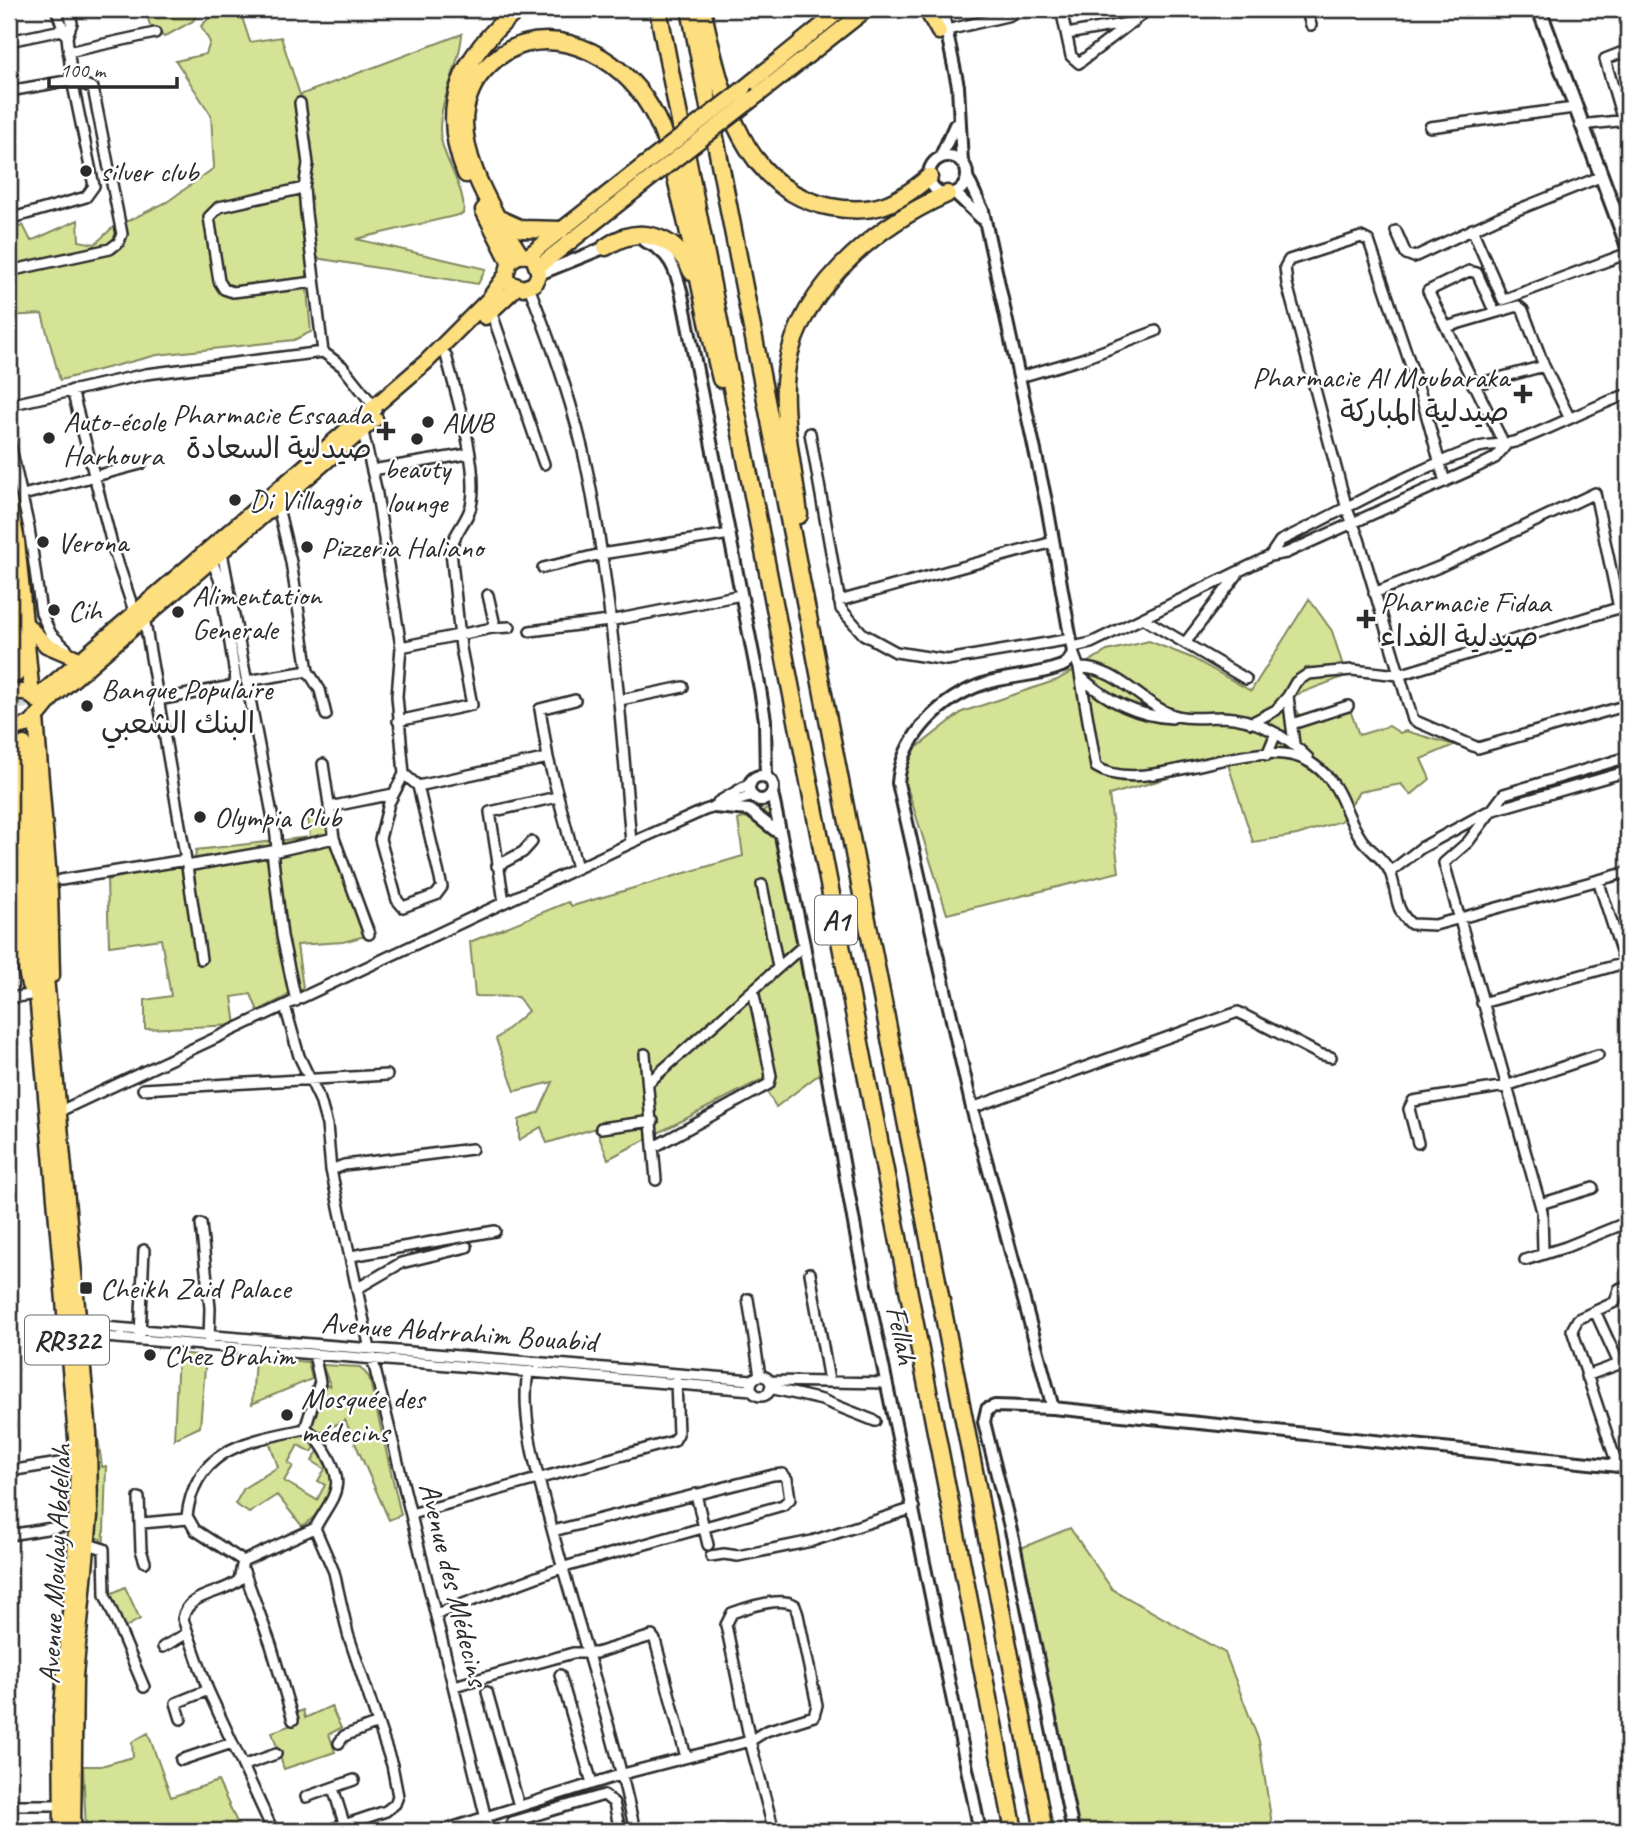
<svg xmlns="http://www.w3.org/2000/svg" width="1637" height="1840" font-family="Caveat,'Playpen Sans Arabic',sans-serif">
<rect width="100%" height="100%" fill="#fff"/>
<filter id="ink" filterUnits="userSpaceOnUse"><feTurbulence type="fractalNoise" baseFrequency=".0143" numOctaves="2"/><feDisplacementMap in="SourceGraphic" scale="14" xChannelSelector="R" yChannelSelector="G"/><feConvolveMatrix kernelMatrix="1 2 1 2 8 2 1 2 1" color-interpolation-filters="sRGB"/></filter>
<g filter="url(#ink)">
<path fill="#d4e396" stroke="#808760" stroke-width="2" d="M145,9H200L193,21L164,37L150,25Z
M218,9H255L241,14L250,42L281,37L300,95L462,34C460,67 440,96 440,130C441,159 468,190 463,214L356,239L486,269L478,284L309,257L306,281L311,332L294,340L157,355L60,380L42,314L9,316V232L23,225L31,241L78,220L79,241L95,244L111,229L167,202L214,168L211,115L176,61L206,54L210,42L201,26Z
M1309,599L1332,631L1346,676L1290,697L1301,718L1348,704L1359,735L1389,726L1400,733L1406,731L1454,745L1421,759L1430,779L1411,795L1401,784L1359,792L1341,821L1297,835L1253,842L1227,761L1109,795L1119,872L947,914L903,774L915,749L962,712L1057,680L1107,651L1149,641L1192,658L1251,691Z
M775,806L822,1072L776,1107L760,1080L608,1159L596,1128L547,1143L541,1127L519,1140V1120L539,1112L553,1082L515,1091L496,1039L528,1011L518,997L475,996L470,942L568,902L572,906L743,856L738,820Z
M336,813L339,842L376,933L343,942L297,945L303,988L258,1011L251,994L232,997L236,1025L145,1029V1000L171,996L161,939L109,946L107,880L195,860L196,850L310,837L308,817Z
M178,1353L206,1356L200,1427L174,1439Z
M255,1358L308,1362L312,1379L252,1404Z
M322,1365L360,1367L369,1377L401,1515L389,1520L345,1420L318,1434L310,1423L322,1387L329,1384L331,1387Z
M301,1433L315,1447L312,1452L298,1445L288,1463L293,1466L284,1481L317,1500L325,1485L318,1481L325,1469L312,1461L318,1451L334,1481C329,1498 318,1517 302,1526L277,1495L249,1513L235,1504L244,1488L278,1467L269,1441Z
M94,1436L98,1437L102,1467L106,1466L102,1598L125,1587L140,1619L122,1629L101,1599V1539L94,1537Z
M1070,1528L1112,1589L1225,1653L1259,1741L1273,1831H1068L1009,1553Z
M331,1706L341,1728L329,1734L335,1752L284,1769L272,1732L289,1726L286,1718L303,1710L305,1718Z
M148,1733L171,1797L218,1781L241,1831H86L83,1766H101L133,1757L132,1742Z"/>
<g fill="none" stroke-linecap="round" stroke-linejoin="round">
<path stroke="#d5d5d5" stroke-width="14" stroke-dasharray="14 7" stroke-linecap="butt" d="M17,674L24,744"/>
<defs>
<path id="minor" d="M56,9L65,34
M1061,9L1071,56L1079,63L1149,9
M1306,9L1311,25
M947,30L1011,15
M1067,34L1134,22
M9,41L62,30
M68,52L155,33
M9,91L72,80L93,88L122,234L119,242L110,249L9,271
M300,103L308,164L304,188L306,213L323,352
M1623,121L1605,59L1628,50
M1580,125L1627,120
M1430,127L1574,108
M304,188L219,207L209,217L219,281L224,289L233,292L314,282
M9,219L86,197L94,186L72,80L67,37L72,23L68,9
M1472,229L1503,300L1628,253
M1396,231L1406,254L1414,257L1497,218L1600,177
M529,287C553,348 575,409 588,474C612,595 621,720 631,843
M491,311L544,464
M1446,327L1428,291L1469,271L1477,273L1494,311
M1020,377L1082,359L1156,331
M1473,385L1544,366L1569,417
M72,390L113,548L134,611
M9,405L146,374L323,352L342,366L377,410
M362,428L376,488L401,647L397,696L404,774L389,803L380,839L397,900L403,907L436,895L442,887L418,786L404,774
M810,433L841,609L863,634L896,652L947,660L1071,639
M9,439L29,528L41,613L51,634L66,648
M1505,446L1446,327L1518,306L1523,310L1544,366
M372,470L468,454
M1445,482L1422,399L1369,241L1361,237L1289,260L1285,267L1287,284L1347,509L1359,539L1413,720L1478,748L1628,705
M23,495L141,464
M277,503L291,562L308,671L320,690L326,715
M221,547L276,835L277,851H272L282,936L296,1001
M1270,556L1280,541C1345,510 1410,471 1479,447C1493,443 1506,446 1520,440C1557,426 1591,407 1628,394
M543,568L601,554L730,534
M1374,593L1439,567L1595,493L1619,608
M839,601L1053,542
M144,617L186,860
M1144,619L1246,679
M492,628L510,627
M530,631L609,621L741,595
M1185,643L1237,575
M401,647L492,628L494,621L488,595
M1073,647L1091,643L1270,556L1286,553L1477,467L1495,458L1505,446
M1073,652L1079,668L1096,767C1149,800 1261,726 1314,765C1345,787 1342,812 1362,840C1370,851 1384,858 1390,872C1398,892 1393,908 1411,924L1435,925L1628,872
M1079,668C1114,667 1136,697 1164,711C1183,721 1202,717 1222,717C1255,718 1285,735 1308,758
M1081,677C1107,701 1136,716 1172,718
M246,681L308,671
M158,700L232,686L236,681L220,581L211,558
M620,700L683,687
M398,721L472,705L461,648L451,551C452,533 470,520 472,501C478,463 456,394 446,355
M1251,723L1276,710L1288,696
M1292,724L1348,706
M1294,744L1288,696L1296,682L1308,674L1352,670L1399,675L1628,605
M1267,755L1276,733
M548,758L540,709L575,700
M323,764L334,838L369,934
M418,786L548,758L577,868
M718,802L751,783
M329,807L393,794
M277,851L334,838
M187,866L272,851
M497,866L523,852L532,842
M1390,872L1421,848L1487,812L1628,771
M61,880L186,860L201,959
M1598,880L1625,963
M762,885L778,967
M504,902L490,812L557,797
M9,998L37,994
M1482,1003L1628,962
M285,1006L299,1056L320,1100L327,1125L331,1170
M645,1054L656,1180
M649,1082L804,945
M143,1089L387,1075
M972,1108L1238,1012L1319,1054L1331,1057
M58,1112L631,843L705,810L753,796
M601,1128L653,1121
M1418,1143L1409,1109L1413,1101L1506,1086L1598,1055
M654,1147L769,1084L771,1076L753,990
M472,1149L344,1165L331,1170L370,1349L489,1831
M1540,1204L1593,1188
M201,1224L210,1308L209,1340
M1543,1252L1542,1211L1444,863L1468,842L1504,794L1628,757
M351,1256L495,1231
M1525,1260L1566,1247L1628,1222
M810,1273L829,1381
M358,1288L401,1263L467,1247
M748,1299L760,1376
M1595,1311L1617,1359L1622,1363L1628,1362
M79,1325L752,1380
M80,1335L752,1390
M140,1335L144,1250
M529,1368C518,1415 540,1483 552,1529C579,1630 613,1729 635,1831
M1586,1376L1622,1363
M751 1386a10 10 0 1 1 20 0a10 10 0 1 1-20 0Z
M770,1381L887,1383
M770,1388L822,1400L875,1421
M305,1429L320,1382L314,1354
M1618,1467L1572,1330L1578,1319L1615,1302L1619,1289L1628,1285
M9,1471L78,1460
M696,1494L708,1545
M139,1498L141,1550L145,1562
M411,1514L674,1441L678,1434L676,1381
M142,1523L188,1519
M9,1535L77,1524
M88,1544L104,1549L105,1595L144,1687
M711,1556L724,1554L738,1556L812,1541L914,1508
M243,1561L315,1528
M244,1571L271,1645L293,1720
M436,1614L561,1568L783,1505L790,1499L787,1479L783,1474L773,1475L553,1531
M163,1647L186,1634
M560,1675L592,1783
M454,1686L573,1653H596L652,1636L655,1640L686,1757
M487,1692L519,1806
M181,1719L176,1703L208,1690
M339,1743L344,1736L378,1723
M181,1760L232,1743
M245,1765L276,1754
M333,1788L344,1823
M306,1797L354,1780
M9,1805H66
M512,1822L604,1795L614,1803L620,1831
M273,1831L208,1690L183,1619C187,1592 222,1595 239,1580L243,1561L195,1530L187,1516C195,1447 249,1441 305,1429C315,1433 318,1441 324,1449C348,1487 334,1494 315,1528L334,1572L348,1634L392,1765L398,1796L395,1804L386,1811L326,1831
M441,1831L623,1774L750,1741L766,1731L814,1716L817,1705L798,1615L795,1605C780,1596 748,1607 732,1613L726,1625L750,1741L774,1831"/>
<path id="tertiary" d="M942,9L958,86L962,163
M929 175a19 19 0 1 1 38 0a19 19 0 1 1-38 0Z
M940,158L955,125
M967,177L983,211L1047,506L1073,652C1071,659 1067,665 1059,667C1036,676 1009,676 986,683C942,697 902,736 898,783L972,1108L1053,1408
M955,193L981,218
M644,241C670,251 676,270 682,295L760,689L765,720L766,778
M539,274L611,245
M749 788a12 12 0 1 1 24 0a12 12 0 1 1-24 0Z
M772,793L804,945L859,1251L980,1831
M714,807L749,810L776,831
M1073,1831L1013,1539L984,1422L987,1409L995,1406L1053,1408L1628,1467"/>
<path id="secondary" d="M1539,9L1628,247"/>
<path id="primary" d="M926,9L939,32
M743,89L842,9
M758,95L867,9
M538,267L655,175
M510,283L523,288L534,284L539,274L534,260
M485,317L517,287
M9,501L17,541L32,696
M9,585L17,674
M27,625L46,645L79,659
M9,692H26L36,700
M35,699L426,362L488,300L506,275L510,261L520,255L528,256L644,165
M36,718L50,892L52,975
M9,729L31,724L54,696L375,419
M11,744L37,994L78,1460L75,1555L61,1717L62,1831
M24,744L89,1433L90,1516L75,1676L73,1831
M9,819L19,939L29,985"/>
<path id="motorway" d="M658,9L1014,1831
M690,9L1044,1831
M702,9C720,86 738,190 831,207C874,215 897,204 929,177
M466,174C437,104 463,55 518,9
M484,210L510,261
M501,225L520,255
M561,230L522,229L497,218C481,188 465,157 464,123C464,104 471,84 484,70C533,15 609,46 645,99C667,131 673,167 682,203C696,261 707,321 721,379
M606,247C639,224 675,235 692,272
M799,515C794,473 783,426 785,383C790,295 873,227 947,194"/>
</defs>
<use href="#minor" stroke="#2b2b2b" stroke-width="14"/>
<use href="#tertiary" stroke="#2b2b2b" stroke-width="16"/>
<use href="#secondary" stroke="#2b2b2b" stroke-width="18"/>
<use href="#primary" stroke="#2b2b2b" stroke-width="19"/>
<use href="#motorway" stroke="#2b2b2b" stroke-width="21"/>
<use href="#minor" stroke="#fff" stroke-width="9"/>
<use href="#tertiary" stroke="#fff" stroke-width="10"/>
<use href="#secondary" stroke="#fff" stroke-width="12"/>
<use href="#primary" stroke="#fddf80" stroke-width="14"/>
<use href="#motorway" stroke="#fddf80" stroke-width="16"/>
<defs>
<path id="primary-bridge" d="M644,165L743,89
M655,175L758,95"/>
</defs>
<use href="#primary-bridge" stroke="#2b2b2b" stroke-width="19" stroke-linecap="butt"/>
<use href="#primary-bridge" stroke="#fddf80" stroke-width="14"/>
</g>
</g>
<g fill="#2b2b2b" stroke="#fff" stroke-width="2.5">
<circle cx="86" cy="171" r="7"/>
<path d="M1519.5 383.5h7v7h7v7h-7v7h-7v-7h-7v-7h7z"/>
<circle cx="428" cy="422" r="7"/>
<path d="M382.5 420.5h7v7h7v7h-7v7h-7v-7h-7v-7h7z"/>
<circle cx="49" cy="438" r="7"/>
<circle cx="417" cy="439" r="7"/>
<circle cx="235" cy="500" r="7"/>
<circle cx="43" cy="542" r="7"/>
<circle cx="307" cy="547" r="7"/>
<circle cx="54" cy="610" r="7"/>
<circle cx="178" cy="612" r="7"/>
<path d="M1362.5 608.5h7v7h7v7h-7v7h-7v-7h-7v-7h7z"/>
<circle cx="87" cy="706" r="7"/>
<circle cx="200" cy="817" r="7"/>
<rect x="79" y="1281" width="14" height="14" rx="3.5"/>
<circle cx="150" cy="1355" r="7"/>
<circle cx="287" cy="1415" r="7"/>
</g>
<g text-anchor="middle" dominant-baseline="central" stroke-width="5" stroke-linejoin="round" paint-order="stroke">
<g fill="#fff" stroke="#6b6b6b" stroke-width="2">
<rect x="815" y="895.5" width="42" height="49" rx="5"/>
<rect x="25" y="1315.5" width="84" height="49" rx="5"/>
</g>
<g font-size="28" font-weight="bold" fill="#2b2b2b">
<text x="836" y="920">A1</text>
<text x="67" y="1340">RR322</text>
</g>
<g font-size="30" fill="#2b2b2b" stroke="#fff" text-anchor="start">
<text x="100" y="171">silver club</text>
<text x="1509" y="377" text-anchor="end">Pharmacie Al Moubaraka<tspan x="1509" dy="34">صيدلية المباركة</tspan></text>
<text x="372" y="414" text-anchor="end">Pharmacie Essaada<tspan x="372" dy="34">صيدلية السعادة</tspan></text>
<text x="63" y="421">Auto-école<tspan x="63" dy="34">Harhoura</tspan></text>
<text x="442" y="422">AWB</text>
<text x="417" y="468" text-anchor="middle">beauty<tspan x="417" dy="34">lounge</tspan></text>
<text x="249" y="500">Di Villaggio</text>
<text x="57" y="542">Verona</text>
<text x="321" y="547">Pizzeria Haliano</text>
<text x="192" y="595">Alimentation<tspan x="192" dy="34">Generale</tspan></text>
<text x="1380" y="602">Pharmacie Fidaa<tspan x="1380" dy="34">صيدلية الفداء</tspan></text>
<text x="68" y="610">Cih</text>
<text x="101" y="689">Banque Populaire<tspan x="101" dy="34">البنك الشعبي</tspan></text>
<text x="214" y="817">Olympia Club</text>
<text x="100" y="1288">Cheikh Zaid Palace</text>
<text x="164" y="1355">Chez Brahim</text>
<text x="301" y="1398">Mosquée des<tspan x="301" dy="34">médecins</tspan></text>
</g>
<g font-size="30" fill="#2b2b2b" stroke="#fff">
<text transform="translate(459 1332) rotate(4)">Avenue Abdrrahim Bouabid</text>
<text transform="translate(902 1335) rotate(78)">Fellah</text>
<text transform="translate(55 1564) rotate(-87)">Avenue Moulay Abdellah</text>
<text transform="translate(454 1584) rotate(76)">Avenue des Médecins</text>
</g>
</g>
<rect width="1637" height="1840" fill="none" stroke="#fff" stroke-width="35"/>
<rect x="18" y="18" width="1602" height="1805" fill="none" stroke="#2b2b2b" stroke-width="2.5" filter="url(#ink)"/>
<path d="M49 77v10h128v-10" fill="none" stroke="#2b2b2b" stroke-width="3.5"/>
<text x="60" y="77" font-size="21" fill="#2b2b2b" stroke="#ffffff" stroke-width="5" paint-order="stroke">100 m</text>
</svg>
